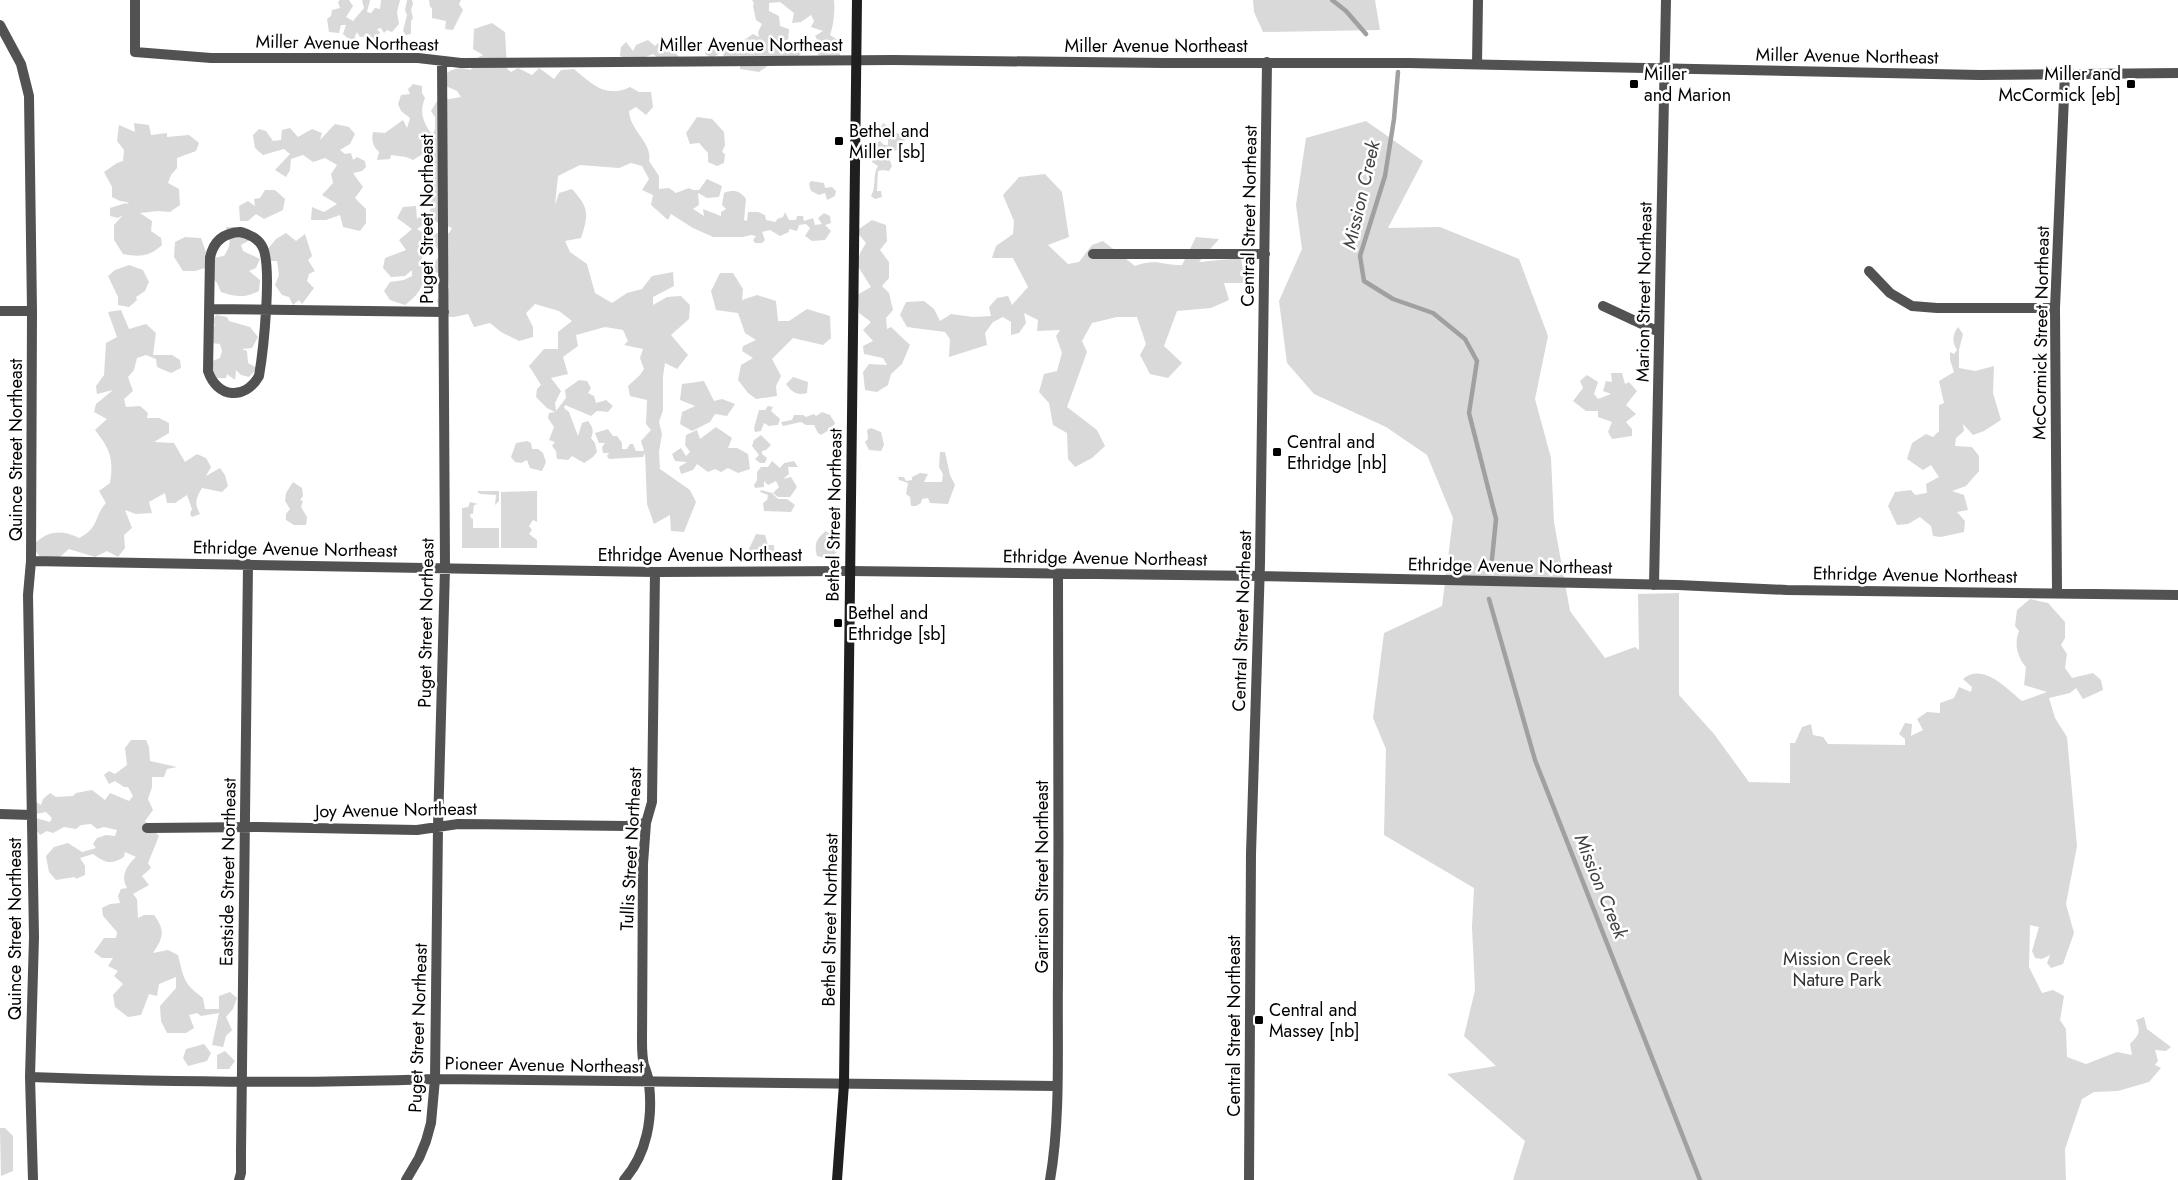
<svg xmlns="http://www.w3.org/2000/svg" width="2178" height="1180" font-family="Jost,sans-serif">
<rect width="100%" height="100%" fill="#fff"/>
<path fill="#d9d9d9" d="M340,0H349L353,6L346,17L353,21L364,8L362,0H370L367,12L371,13L375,8L380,9L381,0H400L397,12L399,24L392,32L387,30L384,33L381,28L377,29L380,33L374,39L370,36L360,37L357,32L355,36L356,45L343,34L346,25H341L339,33L329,32L327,19L331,16L332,10L340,8L338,2Z
M407,0H412L413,4L411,10L413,18L411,21V34L406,35L403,31L407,15L405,10Z
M429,0H461L459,4L463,10L453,30L445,29L446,21L432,18V8L430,7Z
M752,0H834C835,11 834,24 830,35L839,41L840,56L828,58L818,55L815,45L818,41L815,36L823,31L811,27L814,21L811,15L801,22L792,23L794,13L780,2L769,3V11L779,16L780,26L789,29L788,42H797L802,53L789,65L779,58L759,72L740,69V55L727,64L722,52L712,58L705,54L706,47L723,46L725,43L739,40L740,45L745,47L744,40L753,34L759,37L758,32L762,24L756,20L753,6L754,3Z
M1253,0H1375L1380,30L1263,32L1254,12Z
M492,23L505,32L507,69L511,72L518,68L532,75L539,68L554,79L561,70L574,69C592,84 606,99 630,87L639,92H651L653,107L646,115L636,107L629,111C630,131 653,143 649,161L659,176V189L669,188L676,193L689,188L693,190H699L707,179L722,186L719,197L707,198L698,193L699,205L693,209L704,216L703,209L721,216V212L726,209L722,205L724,193C734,189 740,191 746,199L744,220L747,221L748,212H758L765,215L766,220L776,222L777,219L783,217L785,212L789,220H796L797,216H803L804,221L813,218L815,225L822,224L818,218L824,213L830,216L831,223L825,225L831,231L825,240L812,241L805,236L810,228L806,224L799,225L797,231L789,229V232L780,236L770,230L762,232L765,240L762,243H755L753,240L756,236L751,235L743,237H713L693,228L671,214L668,220L651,205L653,195L642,190L649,179L642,166L631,163L619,168L580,165L558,176L555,205L559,193L572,189C589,208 589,214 581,238L565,241L570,252L587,264L595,293L612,303L627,293L642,289L652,276L673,272L674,286L653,297V305L667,297L681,296L690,305L689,319L671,335L688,355L677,369L665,363L663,376V410L659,422L662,434L659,452L660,469L690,490L696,502L684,532L671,531L670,515L654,524L647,504L645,453L643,457L609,459L607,456L609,453H603L602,447L605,443H599L595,433L608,429L613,436H617L622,443V449H627L630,444H633L636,451H644L641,441L651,430L646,424L647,400L630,396L628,386L640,375L644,369L640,358L643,349L624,345L628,341L623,330L605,327L576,335L578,346L563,357L568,374L551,378L561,391L555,403L556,411L566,398L565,390L579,380L587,381L591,388L588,393L594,396L596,403L606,400L613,406L608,412L597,411L591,416L565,405L564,408L569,412L578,436L582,423L588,421C593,427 594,431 591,438L595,443L597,452L593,457L584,463L572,456L568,460L557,459L556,451L552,446L555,442L549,440L554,427L548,418L549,413L555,412L547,408L536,397L537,389L541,385L529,366L544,349H558V332L572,321L559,311L535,304L526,313L533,327V337L519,341L501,332L490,323L474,327L468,314L454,317L440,316L437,300L449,288L448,277L431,270L435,261L441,255L431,238L437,233H449L452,228L429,219L432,196L425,171L432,156L431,138L435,129V117L431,111L437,101L461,97L457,91L437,82C447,71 456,65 471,70L475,59L483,55L473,49L474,29Z
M648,40L655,46L658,43L670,45L679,57L658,58L653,54L643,58L623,60L620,55L621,47L626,42L633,51L636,45Z
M413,84L422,86V93L425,98C419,112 423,122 431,133L425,139L426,152L413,160L406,157L391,155L390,159L377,160L379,152C373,147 371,140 373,132L385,133L403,120L407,128L410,118L401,111L398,104L401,95L410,94L408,89Z
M697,117L712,119L724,132L725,145L722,152L725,154L724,163L717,166L708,162V153L699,143L690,144L686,133Z
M1366,121L1423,161L1388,228L1440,227L1519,259L1548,336L1535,399L1551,458L1554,522L1570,611L1605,658L1635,647L1639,650L1638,594L1679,593V695L1714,734L1749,782L1790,783V743H1795L1802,727L1811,724L1813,735L1823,737L1828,744L1905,745V739L1899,734L1905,723L1912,724L1911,736L1923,730L1917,719L1927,712L1940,713V703L1954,698L1959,687L1971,692L1972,687L1963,679C1983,662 2006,688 2022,701L2047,692L2024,685L2026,667C2017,657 2014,643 2019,631L2015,626L2017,610L2030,599L2048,603L2065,622V638L2061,645L2067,654L2065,668L2072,678L2093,673L2101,680L2103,690L2083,699L2076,688L2070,693L2049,698L2055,718L2067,737L2077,846L2066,904L2074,933L2063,964L2051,968L2047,963L2050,955L2042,959L2035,958L2032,951L2039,927L2030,925L2029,967L2042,993L2053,990L2064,996L2060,1020L2066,1029L2067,1057L2086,1064L2117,1052L2132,1055L2130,1044C2139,1035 2141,1032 2136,1020L2144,1017L2147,1029L2171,1047L2166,1051L2155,1050L2158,1061L2155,1065L2161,1068L2149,1082L2118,1091L2094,1092L2082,1099L2065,1149L2066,1180H1513L1525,1141L1447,1074L1496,1066L1464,1036L1475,990L1472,927L1474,888L1384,835L1386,749L1373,718L1384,633L1442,606L1453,518L1427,455L1386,427L1314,394L1287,363L1279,301L1302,249L1296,205L1306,138Z
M134,123L149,125L151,135L167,133V137L189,135L199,143L196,151L177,158V168L171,175L168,183L179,189L180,205L170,212L158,211L140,213L152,221L151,231L161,238L162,245C149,257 139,257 123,254L114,240V225L123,215L118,218L110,216V208L126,203L129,205L127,202L120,201L112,197V187L104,172L117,163L123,161L124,150L117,141L119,125L135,132Z
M883,123L889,127L891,134L898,133L905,140L901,150L890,151L888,156L892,166L889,171L883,170L878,171L877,191H881L882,197L875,199L871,196C877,186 872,175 878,166L872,162L874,155L878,151L871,148L872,145L880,141L884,145H888V137L879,131Z
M335,124L349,127L355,134L350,144L340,150L345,154L351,153L353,160L357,157L365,161L366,167L362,171L353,173L363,187L355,198L366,209V223L360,231L343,227L340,215L326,220H311L312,207L324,212L337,204L322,195L333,183L331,174L337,165L325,158L313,162L303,155L291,159L290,170L286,177L275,170L290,154L284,149L263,155L255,148L253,135L259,129L266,131L273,141L281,140L282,130L290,128L298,137L312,129L322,133L320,140Z
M1045,174L1062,192L1069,237L1048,245L1068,264L1079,262L1092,245L1103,241L1135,266C1155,258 1162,265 1182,265L1196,237L1219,239L1199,262L1241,258L1245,283H1224L1229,300L1211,308L1177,311L1164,346L1182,363L1168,378L1150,374L1140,355L1146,344L1137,317H1117L1092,323L1082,341L1087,352L1067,407L1097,430L1105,446L1092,458L1075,467L1068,459L1067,433L1053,425L1049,403L1039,392L1044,374L1057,371L1062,353L1056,336L1060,330L1037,331L1038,320L1024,313L1026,323L1019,333L1011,335V322L1003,317L993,322L985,333L987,345L949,357L950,339L945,332L907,327L900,315L906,302L924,301L934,309L940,321L951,314L973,317L991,316L989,307L997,298L1008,296L1012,305L1028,287L1013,258H992L996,246L1013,234L1014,221L1003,195L1019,177Z
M811,181L824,183L825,188L832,187L836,191L835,196L827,200L825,193L819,195L811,191L809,184Z
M265,190H275L285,199L283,210L264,219L256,214L248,221H240L239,206L248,201L255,206L254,199L260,198Z
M416,206L417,219L423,212L426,223L417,229L428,236L421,247L424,254L420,262L426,272C423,288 418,295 405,305L390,300L384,291L390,282L404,280L412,276V270L405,276L391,277L383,268L385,258L406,250L399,240L412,229L397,218L403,207Z
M872,220L886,225L887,241L880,250L889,262V278L882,286L889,293L893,310L886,318L887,329L891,327L910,345L902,364L891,374L888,385L877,392L865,390L863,372L869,364L887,365L883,358L864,354L863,346L873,341L863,330L871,322L859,313L857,295L871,287L857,265L860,253L866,243L856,231Z
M226,227H245L252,239L241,245L243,251L260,259L256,268L249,271L260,280L259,291C245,298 236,297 221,292L217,283L206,270L213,258L224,256C231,245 231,240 226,227Z
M286,233L296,241L305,234L312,256L308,260L315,271L309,274L307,281L314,288L302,304L299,300L293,305L289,297L282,295L275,285L279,275L277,261H271L267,250L276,239Z
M185,237L201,238L207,255L205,268L195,271H183L174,257L175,242Z
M129,265L143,270L149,282L145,291L136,297L137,300L129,307L118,305V297L108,276L115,270Z
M720,273H733L743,289L742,300L757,295L776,301L778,321H789L807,309L830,316L831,338L823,345L793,338L772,359L781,376L776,386L777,396L756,399L748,393L738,380L741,365L753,358L742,351L743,346L756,340L745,333L738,313L716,310L711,291Z
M121,310L129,329L146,324L156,333L153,355H172L180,360L181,368L171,373L157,367L156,359L146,355L137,358L134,370L128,377L133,391L124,399L126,407L140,406L148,413L147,418H159L169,423V433L154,442L174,443L185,462L197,454L206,458L211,467L206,476L220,468L225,475L228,486L222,492L202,488C196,498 194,503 200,514L192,517L190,514L192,509L187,495L175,503H167L165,493L149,502L152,513L136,514L125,510L132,528L124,535L125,548L118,557L107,551L95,557L69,549L55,561L40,557L32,546C47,531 60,529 79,538C100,527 93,518 106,503L99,491L110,483C114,459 110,449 95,430L107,419L94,412L96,404L113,390L97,394L96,386L104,375L106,343L117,337L108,312Z
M216,315L227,317L229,321L250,327L258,337L252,348L242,349L247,351L248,363L257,368L249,377L241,375L236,370L235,380L227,374L226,378H217L210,372V362L220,358L222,351L220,344L211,343L207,331L215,325L212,321Z
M1958,327L1963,334L1959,350V368L1975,371L1994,366L1993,393L2001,420L1984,431L1973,435L1963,424L1964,431L1956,438L1955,446L1972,447L1979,456V471L1966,486L1952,491L1964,495L1968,510L1957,512L1965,521L1964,532L1941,537L1933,536L1931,526L1920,517L1908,524L1897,525L1888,506L1895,492L1911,490L1915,495L1927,493L1926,484L1939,477L1931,465L1923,470L1907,459L1912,443L1926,434L1933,437L1939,431V405L1944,403L1939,381L1954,372L1950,360V352L1954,354L1957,350C1952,341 1952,336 1958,327Z
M1611,373H1622L1625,384L1629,382L1637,391L1626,405L1636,414L1626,422L1632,429V436L1612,439L1608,432L1612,422L1598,417V411H1586L1573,401L1583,388L1580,381L1587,375L1598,382L1594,394L1598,399L1611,394L1603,391L1606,381L1612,382Z
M793,377L808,382L807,393C797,396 792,392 786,384Z
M704,381L714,401L722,399L735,404L727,416L715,414L710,422L692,431L680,424L682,412L695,406L680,400L682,384Z
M768,406L773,407L771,411L780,419L778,425L769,426L764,423L761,431L755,432L754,428L759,410H765Z
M822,412L830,415L835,423L832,428L821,435L818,433L814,425H806L801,422L783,426L781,422L792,420L794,415H803L806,417L814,414L816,416Z
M716,427L732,438L728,448H737L748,454L750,469L738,473L728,468L721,472L715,469L708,472L697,464L693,470L681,474L679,467L687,462L675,461L672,454L681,448L686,456L690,452L685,445L686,435L697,430L700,439Z
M871,428L881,432L884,445L881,451L869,450L865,442L868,439L867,430Z
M761,435L771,445L766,450L762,451V454L767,458L765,463H760L755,459L759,455L752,446L754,440Z
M527,441L531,443L532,449H538L543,453L546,462L542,471L530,468L527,460L521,463L515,462L511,457L516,443Z
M940,452H945L950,475L955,485L948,504L930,503L928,498L922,499L921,503L916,506H911L910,497L906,494L908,483L899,480L898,477H904L906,481L912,480V477L920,473L928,474L924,482H942L943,474L939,467Z
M772,461L780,468L784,463L794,461L798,467H788L789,474L783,479L791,477L797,487L790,497H778L773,493L779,487L776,481L768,485L764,481V487L755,488L754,485L757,480V472L761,467H768Z
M293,482L302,488L303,496L300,500L303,501L301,507L307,517L306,525H294L286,520V514L290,509L285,501L286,493Z
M761,490L772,493L778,499H787L795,505L791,512L764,511L763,503L767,500L768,495L760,492Z
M477,491H499V501L495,505L496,495L480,494Z
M537,491V522L533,520L529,526L532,530L529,534L537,540V548H501V492Z
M470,502L478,504L474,505L473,514H470L471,518L473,519V528H499V548H462V508L468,507Z
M826,531L839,540L838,551L829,559L817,556C814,544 816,539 826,531Z
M756,534L765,535L768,545H774V553L767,557H753L748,551Z
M131,740H146L149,747L150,761L177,767L167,769L164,777H152V787L148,799L153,810L145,821L159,836L148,863L151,868L142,876L149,885L133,894L137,899L138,918L144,915H154C165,930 164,937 153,953L168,950L178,955C184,979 183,983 203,998L205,1009H219V996L230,992L237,998L233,1009L226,1017L232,1030L226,1036L223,1047L212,1045L219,1013L201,1016L197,1013L189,1015L194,1028L186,1033H167L161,1021L160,1006L176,988V977L159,984L157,996L149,994L141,1015L128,1017L115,1007L113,995L123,984L114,976L118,971L108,966L113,958H102L94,952L104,938H116L117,932L103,916L102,908L110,904L120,903L118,896L121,889L127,888C120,876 127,865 136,857L125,852L124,857C111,865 105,863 93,854L80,858L85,866V875L76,879L75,877L56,880L49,872L46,856L54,847L68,843L82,852L96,848L93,844L97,838L106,835L115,836L117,830L104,827L97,829L91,824L81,825L76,829L64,827L53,833L47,831L40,835L34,827L36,818L50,822L52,818L46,812L36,814V802L41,805L43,799L50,793L56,797L73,796L76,793L92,790L105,800L110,793L129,801L133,796L128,787H124L115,781L109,784L104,775L109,771L115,774L127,765L125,748Z
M204,1044L211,1053L207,1061L188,1066L183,1058L186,1049Z
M225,1051L235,1061L229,1069H217V1055Z
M0,1128H5L13,1136V1171L1,1176Z"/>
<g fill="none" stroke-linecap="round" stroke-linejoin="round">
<path stroke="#a0a0a0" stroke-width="4.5" d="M1332,0L1346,11L1366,34
M1398,72L1394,119L1385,176L1360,256L1364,281L1393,299L1433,313L1465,339L1477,361L1469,413L1496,519L1492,559
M1489,599L1535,760L1700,1180"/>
<path stroke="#525252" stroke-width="10" d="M135,0V52L211,58H418L461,63L893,60L1164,63H1409L1980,75L2178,73
M0,25L21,64L29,96L32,311L31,561L28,595L34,937L30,1077L33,1180
M1477,64L1478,0
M240,232C249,234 257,237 262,246C273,264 263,353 259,376C245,401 217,398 208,371L210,258C213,242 223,233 240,232Z
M1093,254H1265
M1869,271L1890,293L1912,306L1937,308H2055
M1603,306L1659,332
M210,309L444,312
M0,311H32
M31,561L655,572L849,571L1260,576L1678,585L1787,590L2178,595
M1654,585L1666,0
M2057,593L2055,308L2065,73
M0,814L31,815
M147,828L259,827L417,830L458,824L626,826L646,823
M30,1077C165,1082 300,1084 435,1079L1056,1086
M239,1180L241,1173V1151L248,564
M406,1180L419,1158L426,1141L431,1123L435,1079L438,827L445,568L442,61
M624,1180C647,1154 653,1118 649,1084C649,1078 646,1071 644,1065C642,1057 642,1049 642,1041L643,864L646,823L652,802L655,572
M1050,1180C1061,1118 1057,1043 1058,979C1059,844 1058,709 1058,574
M1249,1180L1251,854L1260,563L1267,62"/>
<path stroke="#1f1f1f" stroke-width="10" d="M837,1180L844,1084L857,0"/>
</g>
<g fill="#000" stroke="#fff" stroke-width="2">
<rect x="1629" y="79" width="10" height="10" rx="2.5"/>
<rect x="2126" y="79" width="10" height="10" rx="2.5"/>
<rect x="834" y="136" width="10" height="10" rx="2.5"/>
<rect x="1272" y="447" width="10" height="10" rx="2.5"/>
<rect x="833" y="618" width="10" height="10" rx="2.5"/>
<rect x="1254" y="1015" width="10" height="10" rx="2.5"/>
</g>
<g text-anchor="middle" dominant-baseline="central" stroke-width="5" stroke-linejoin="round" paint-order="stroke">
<g font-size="18" fill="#000" stroke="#fff">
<text transform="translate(347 43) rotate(1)">Miller Avenue Northeast</text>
<text x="751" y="45">Miller Avenue Northeast</text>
<text x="1156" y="46">Miller Avenue Northeast</text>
<text transform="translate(1847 56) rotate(1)">Miller Avenue Northeast</text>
<text transform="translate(1249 216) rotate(-89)">Central Street Northeast</text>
<text transform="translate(427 219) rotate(-90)">Puget Street Northeast</text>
<text transform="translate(1644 292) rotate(-89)">Marion Street Northeast</text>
<text transform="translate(2041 333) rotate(-89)">McCormick Street Northeast</text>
<text transform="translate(16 450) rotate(-90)">Quince Street Northeast</text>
<text transform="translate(834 515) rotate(-89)">Bethel Street Northeast</text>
<text transform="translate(295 549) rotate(1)">Ethridge Avenue Northeast</text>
<text x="700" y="555">Ethridge Avenue Northeast</text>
<text transform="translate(1105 558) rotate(1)">Ethridge Avenue Northeast</text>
<text transform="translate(1510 566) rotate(1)">Ethridge Avenue Northeast</text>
<text transform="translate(1915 575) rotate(1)">Ethridge Avenue Northeast</text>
<text transform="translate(1242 621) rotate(-88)">Central Street Northeast</text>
<text transform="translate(426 623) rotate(-89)">Puget Street Northeast</text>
<text transform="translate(396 810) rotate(-1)">Joy Avenue Northeast</text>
<text transform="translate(631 849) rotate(-87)">Tullis Street Northeast</text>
<text transform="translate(228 872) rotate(-89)">Eastside Street Northeast</text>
<text transform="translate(1042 877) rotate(-90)">Garrison Street Northeast</text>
<text transform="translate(830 920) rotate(-89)">Bethel Street Northeast</text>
<text transform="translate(15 929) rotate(-90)">Quince Street Northeast</text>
<text transform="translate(1234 1026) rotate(-90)">Central Street Northeast</text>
<text transform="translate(418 1028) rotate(-88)">Puget Street Northeast</text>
<text transform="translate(544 1065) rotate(1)">Pioneer Avenue Northeast</text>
</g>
<g font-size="18" fill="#000" stroke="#fff" text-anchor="start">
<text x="1644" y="74">Miller<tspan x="1644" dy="21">and Marion</tspan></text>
<text x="2121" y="74" text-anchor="end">Miller and<tspan x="2121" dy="21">McCormick [eb]</tspan></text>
<text x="849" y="131">Bethel and<tspan x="849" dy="21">Miller [sb]</tspan></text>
<text x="1287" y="442">Central and<tspan x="1287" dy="21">Ethridge [nb]</tspan></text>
<text x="848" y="613">Bethel and<tspan x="848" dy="21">Ethridge [sb]</tspan></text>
<text x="1269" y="1010">Central and<tspan x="1269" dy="21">Massey [nb]</tspan></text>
</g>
<g font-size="18" fill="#303030" stroke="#fff">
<text x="1837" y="959">Mission Creek<tspan x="1837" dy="21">Nature Park</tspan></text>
</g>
<g font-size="19" font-style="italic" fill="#414141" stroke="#fff">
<text transform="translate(1361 195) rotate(-77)">Mission Creek</text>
<text transform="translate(1601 886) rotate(68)">Mission Creek</text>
</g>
</g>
</svg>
